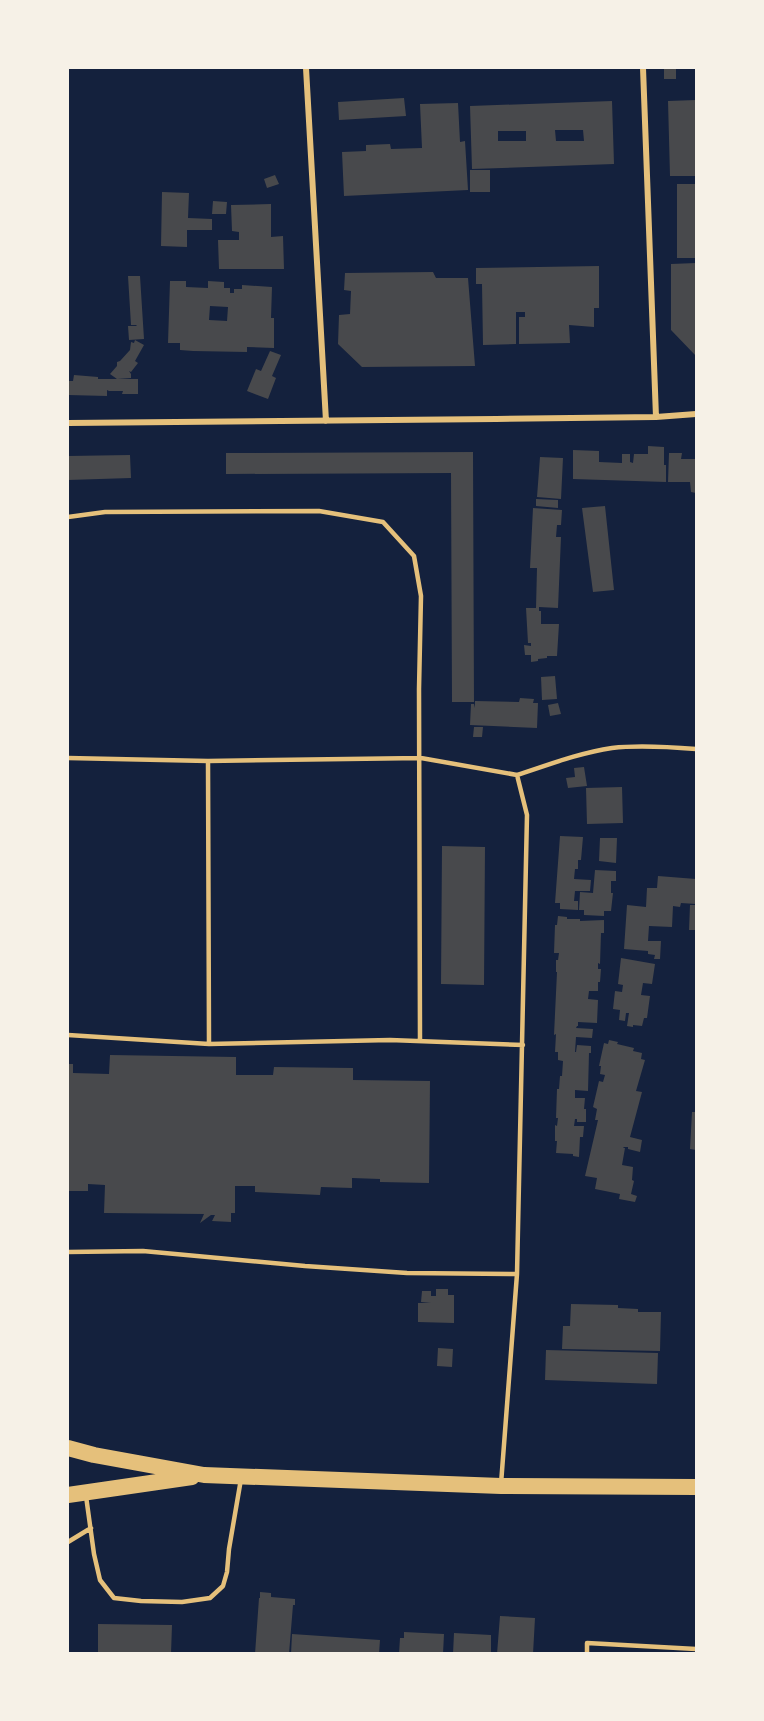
<svg xmlns="http://www.w3.org/2000/svg" width="764" height="1721" font-family="Mulish,sans-serif">
<rect width="100%" height="100%" fill="#14213d"/>
<path fill="#48494c" fill-rule="evenodd" d="M664,68H676V79H664Z
M404,98L406,116L339,120L338,102Z
M696,100V176H670L668,101Z
M612,101L614,164L472,169L470,106ZM555,130H583L584,141H556ZM498,131H526V141H498Z
M458,103L460,142L465,141L468,190L344,196L342,152L366,151V145L390,144L391,149L422,148L420,104Z
M470,170H490V192H470Z
M275,175L279,184L267,188L264,179Z
M677,184H696V258H677Z
M162,192L189,193L188,218L212,219V230H187V247L161,246Z
M213,201L227,202L226,214H212Z
M271,204V237L283,236L284,269H219L218,240H239V232L232,231L231,205Z
M696,263V356L671,330V264Z
M599,266V308H594V327L569,325L570,343L519,344V317H525V312H516V344L483,345L482,284H476V268Z
M433,272L436,278H468L475,366L362,367L338,344L339,315L350,314L351,291L344,290L345,273Z
M128,276H140L144,339L129,340L128,326H137L136,325H131Z
M170,281H186V287L208,288V281L224,282V288H230V293H234V289H242V285L272,287L271,318H274V348L247,347V352L193,351L180,350V343H168ZM210,306L228,307L227,321L209,320Z
M135,340L144,345L135,361L138,363L131,372L129,371L131,374V378L117,379L110,374L117,366V362L120,361L130,350L131,342L134,343Z
M270,351L281,355L272,376L276,378L268,399L247,391L256,369L261,371Z
M74,375L98,377V379H138V394H122L123,391H109L107,390V396L68,395V381H73Z
M648,446L664,447V465H666V482L573,479V450L599,451V462L622,463V454H630V462L633,463L634,454H648Z
M473,452L474,702H452L451,473L226,474V453Z
M669,453H682L681,459H696V493L691,492L690,482H668Z
M130,455L131,478L68,480V456Z
M540,457L563,458L561,499L537,497Z
M536,499L558,500V508L536,506Z
M605,506L614,590L593,592L582,508Z
M533,508L562,510L561,525H557L556,537H561L558,608L539,607V611H541V624H559L557,656H547V658L538,659V661L531,662V655H525L524,645L531,646V643H528L526,608H536L537,568H530Z
M555,676L557,699L542,700L541,677Z
M520,698L534,699L533,703H538L537,728L470,725L471,704H474L475,708V701L519,702Z
M558,703L561,714L550,716L548,705Z
M474,727H483L482,737H473Z
M584,767L587,786L568,788L566,778L575,777L574,768Z
M622,787L623,823L587,824L586,788Z
M560,836L583,837L581,860H578V869H575L574,879L591,880L590,891H575L574,901H578V910L560,909V903H555Z
M600,838H617L616,863L599,861Z
M442,846L485,847L484,985L441,984Z
M595,870L616,871V881H611V893H613L611,911H604V916L584,915V910H579L580,892L593,893Z
M658,876L696,879V904L681,903L680,907L673,906L672,927L649,926L648,941H661L660,959H654L655,955L648,954V951L624,949L627,905L646,907L647,888H657Z
M690,905H696V930H689Z
M558,916L567,917V919H580V921L604,920V933H601L600,964L598,963V969H601L600,982H598V991H589L588,999L598,1000L597,1023L578,1022V1026H577L576,1028L593,1029L592,1038L576,1037L575,1052H576L577,1045L591,1046V1053H589L588,1091L575,1090V1098H585L584,1109H586V1122H577V1119H575L574,1126H584L583,1137H580L579,1157L573,1156V1154L556,1153L557,1141H555V1125L557,1126L558,1118H556L557,1089H559L560,1076H562L563,1061L558,1060V1052H555L556,1034L554,1035L557,972H556V960H558L559,953H554L555,925H557Z
M621,958L655,964L652,984L643,983L641,995L650,996L647,1018H644L642,1026L633,1025V1027L627,1026L629,1013H626L625,1021L619,1020L620,1010L613,1009L615,991L622,992L623,985L618,984Z
M609,1040L618,1042L617,1044L634,1048L633,1051L642,1053L641,1059L645,1060L636,1091L642,1092L630,1137L642,1140L640,1152L628,1149V1147H624L623,1148H625L622,1165L633,1167L632,1180L634,1181L631,1194L637,1196L635,1202L619,1199L620,1194L595,1189L597,1178L585,1176L598,1120H595L597,1109L593,1107L599,1081L603,1082L605,1075L600,1074L601,1066H599L604,1043L608,1044Z
M110,1055L236,1057V1075H273L274,1067L353,1068V1080L430,1081L429,1183L380,1182V1179L352,1178V1188L321,1187L320,1195L255,1192V1186H235V1213H231V1222L212,1221L215,1215H211L200,1223L204,1214L104,1213L105,1185L88,1184V1191H68V1064H73V1073L109,1074Z
M692,1112H696V1150L690,1149Z
M436,1289H448V1295H454V1323L418,1322V1303H431L421,1302L422,1291H431V1296H436Z
M571,1304L618,1305V1308L638,1309V1312H661L660,1351L562,1349L563,1326H570Z
M438,1348L453,1349L452,1367L437,1366Z
M546,1350L658,1353L657,1384L545,1380Z
M260,1592L271,1593V1597L295,1599V1605H293L289,1654H255L259,1598H260Z
M500,1616L535,1618L533,1654H497Z
M98,1624L172,1625L171,1654H98Z
M404,1632L444,1634L443,1654H399L400,1638H404Z
M454,1633L491,1635V1654H453Z
M292,1634L380,1640L379,1654H291Z"/>
<g fill="none" stroke-linecap="round" stroke-linejoin="round">
<path stroke="#e5c07b" stroke-width="4.5" d="M68,517L105,512L319,511L383,522L414,556L421,596L419,689L420,1041
M68,758L208,761L421,758L517,775L527,815L517,1274L501,1484
M208,761L209,1044
M517,775C548,765 579,753 612,748C637,745 671,747 696,749
M68,1035L209,1044L390,1040L523,1045
M68,1252L143,1251L305,1266L407,1273L517,1274
M86,1496L94,1554L100,1580L114,1598L141,1601L182,1602L210,1598L223,1586L227,1572L229,1549L241,1479
M68,1542L91,1528
M587,1654V1643L696,1649"/>
<path stroke="#e5c07b" stroke-width="6" d="M306,68L326,421
M643,68L656,417
M68,423L496,419L656,417L696,414"/>
<path stroke="#e5c07b" stroke-width="16" d="M68,1448L94,1455L204,1475L501,1486L696,1487
M68,1495L192,1477"/>
</g>
<rect width="764" height="1721" fill="none" stroke="#f6f1e7" stroke-width="138"/>
</svg>
